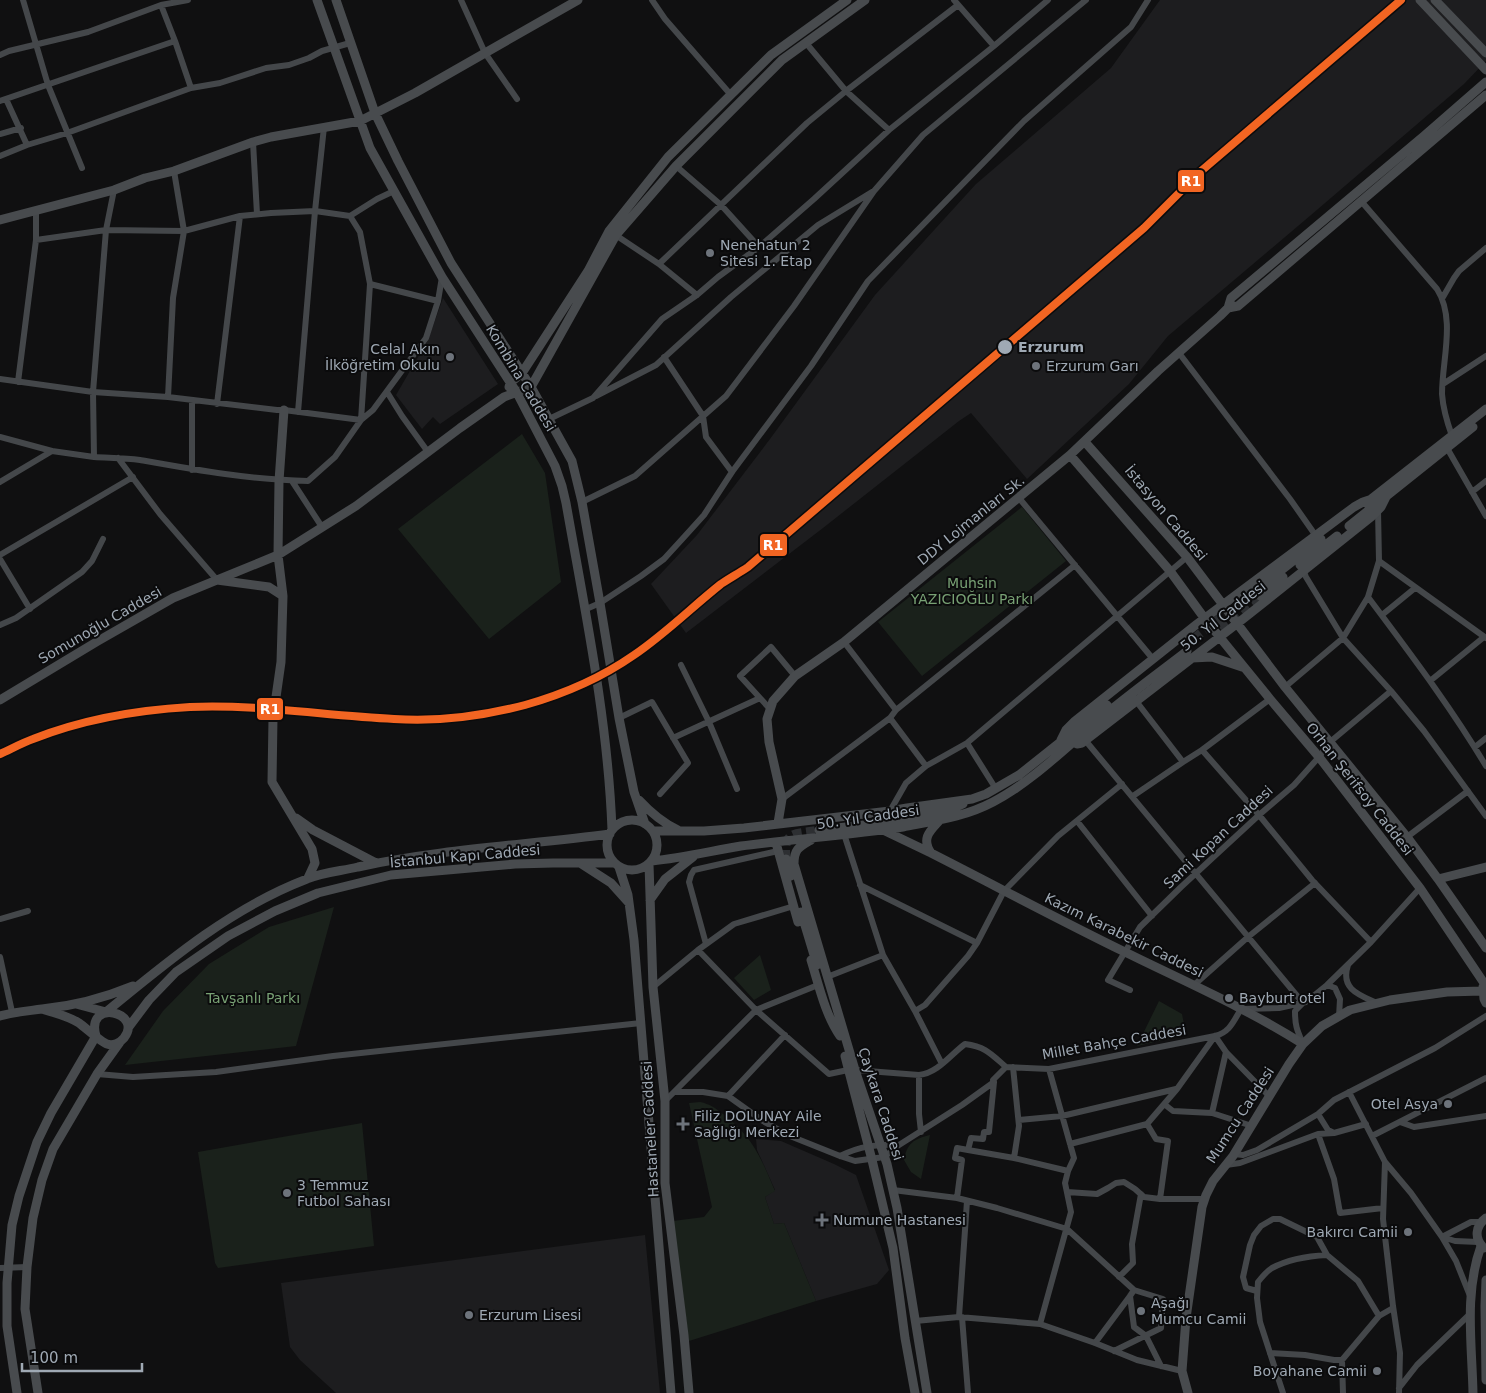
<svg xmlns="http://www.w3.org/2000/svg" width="1486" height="1393" font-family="'DejaVu Sans',sans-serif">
<rect width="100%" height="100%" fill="#101011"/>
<path fill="#1d1d1f" d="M1160,0H1486V61L1464,84L1311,215L1168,336L1129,384L1027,479L971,413L959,421L823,528L686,633L651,584L697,535L770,439L875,295L976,184L1111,68Z
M443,298L498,384L440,424L433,417L422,429L396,395L428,340Z
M756,1139L781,1141L834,1164L856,1175L889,1270L877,1284L816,1301L784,1223L774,1224L765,1197L775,1190L757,1150Z
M645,1235L660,1393H336L300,1360L290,1347L281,1283Z"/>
<path fill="#1a211b" d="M522,434L545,473L561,582L489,639L398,529Z
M1022,507L1066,561L922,676L878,622Z
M334,907L296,1046L125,1065L163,1011L209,964L269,927Z
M760,955L771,990L754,1000L734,978Z
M1159,1001L1182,1014L1186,1035L1137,1046Z
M700,1102C710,1104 715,1108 723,1114C753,1137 761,1158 775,1191L765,1197L774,1224L784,1223L816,1301L689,1341L673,1221L704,1217L712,1207L689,1103Z
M362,1123L374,1246L218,1268L215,1263L198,1152Z
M930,1135L921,1179L911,1172L904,1160C907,1143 914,1139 930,1135Z"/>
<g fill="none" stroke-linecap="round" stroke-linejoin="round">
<path stroke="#2d2f32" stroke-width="9" stroke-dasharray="9 4.5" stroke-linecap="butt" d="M1219,627L1260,596
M1183,647L1256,590
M786,859C783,829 795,835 819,830"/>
<path stroke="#44474a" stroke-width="6" d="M23,0L48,85L82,168
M461,0L485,53L517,99
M652,0L665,19L731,95
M954,0L994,46
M161,5L188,0
M175,41L191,88
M806,43L846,91L889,130
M0,55L9,51L88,32L161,5L175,41L0,101
M6,99L27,145
M0,134L21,128
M253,142L257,214
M0,156L27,145L67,133L191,88L220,83L266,68L289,65L309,58L322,51L350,43
M676,166L721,205L759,247
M1361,201L1437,289C1456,319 1442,360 1442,394C1443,408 1447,422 1452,436
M350,216L377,199L394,191
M614,234L659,264L697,295
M36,240L106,230L184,231L174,171
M659,264L807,123L846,91L958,5
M370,284L438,301
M1443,297L1454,278L1459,271L1486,248
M1179,353L1290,499L1316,536
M664,357L703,416L706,437L732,472
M0,379L93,392L168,397L277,410H284L361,420L373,410L426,338L438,301L442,277
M18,382L36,240V212
M1443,384L1486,356
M387,392L402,416L428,452
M596,396L656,365L731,297L818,225L872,192
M217,404L240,216
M298,412L315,211L324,127
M549,419L593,398L662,319L697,295L718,277L759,247L814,199L889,130L994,46L1048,0
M0,437L52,451L0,482
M1447,448L1486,516
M52,451C66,453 80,455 94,457C109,458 124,458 140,460C196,470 251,480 308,481L335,457L361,420L370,284L360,232L350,216L315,211L271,213L240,216L184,231L173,298L168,397
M94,457L93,392L106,230L114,190
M118,458L160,514L217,580
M192,470V401
M292,481L322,527
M1472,492L1486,481
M1019,498L1153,659
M582,502L635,476L726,396L794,306L874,191L923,135L1086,0
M0,555L133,477
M0,559L30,609
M1379,561L1486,638
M1303,570L1306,577L1343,638L1391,691L1424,731L1486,816
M1368,597C1409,652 1451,707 1486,766
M584,610L600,603L641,576L664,559L685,536L704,515L732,472L811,366L868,281L1024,121L1131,27L1148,0
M1382,615L1415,588
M0,625L16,618L82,572L92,561L103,539
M844,642L896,710
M681,665L709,722L737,789
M1430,681L1484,637
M1285,687L1343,638L1368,597L1379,561L1378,510
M1270,699L1202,750L1259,815L1312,880L1371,942
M770,709L740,676L771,647L795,676
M619,718L652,702L688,763L660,794
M890,718L926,766
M673,738L760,698
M1085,740L1303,1003
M967,743L996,789
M1475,747L1486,738
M1183,762L1202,750
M1133,796L1183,762L1136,701
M782,799L890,718L896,710L1075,565
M890,811L906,783L926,766L967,743L1187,557
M1077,821L1152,916
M844,834L883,955L915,1011L942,1064
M1407,837L1468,791
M860,885L977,943
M0,919L28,911
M706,944L689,882L691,875L694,870L778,851
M698,950L756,1010L829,1074L848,1070
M0,957L12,1012
M1348,965C1340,989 1359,995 1377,1003
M827,977L883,955
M1194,985L1248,937L1315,883
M1327,985L1335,988L1340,999L1339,1017
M653,987L698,950L734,924L794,906
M1130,990L1108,980L1140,927L1181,887L1259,815L1294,785L1319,757L1330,742L1391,691
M1302,1004L1295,1011C1295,1026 1297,1030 1303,1044
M915,1011L925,1005L968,956L977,943L1004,891L1058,836L1122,784
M1215,1036L1226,1052L1269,1096
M1013,1067L1019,1126L1014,1158
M855,1070L919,1075C938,1073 950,1055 965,1044C986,1047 990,1053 1006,1067
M97,1074L133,1077L216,1072L333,1056L641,1023
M919,1075V1114L921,1132
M675,1092H703L728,1096L763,1121L790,1136L840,1156L855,1161L884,1157L899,1145C877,1144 860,1146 840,1156
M1349,1092L1385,1162L1411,1193L1442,1237L1456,1261L1470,1296
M728,1096L785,1035
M665,1101L756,1010L818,985
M1164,1104L1173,1111L1212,1113L1226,1052
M1212,1113L1252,1126
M1318,1114L1328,1130L1334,1133L1366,1124
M1019,1120L1062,1116L1176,1089
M1400,1122L1414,1127L1486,1116
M1318,1134L1334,1179L1340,1213L1383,1208
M1372,1136L1486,1078
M1070,1144L1147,1124L1177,1089L1215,1036
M899,1145L962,1105L994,1082L993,1080L1006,1067L1049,1069L1215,1036C1230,1032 1233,1022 1241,1009L1279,1008L1306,1002L1327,985L1371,942L1420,888
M968,1150L1014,1158L1068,1171
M1234,1154L1243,1155L1257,1150L1318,1114L1334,1100L1435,1048L1486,1016
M1385,1162L1383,1219L1393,1306L1400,1353L1399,1393
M1226,1165L1240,1163L1318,1134L1334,1133
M893,1190L957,1198L997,1208L1067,1229L1134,1290L1130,1296L1095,1343L1137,1360L1182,1371
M1067,1192L1097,1194L1108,1188L1116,1183L1124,1182L1135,1189L1144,1197L1160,1199L1168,1141L1156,1139L1147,1124
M957,1198L962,1160L955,1158L957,1148L968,1150L971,1138L983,1139L984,1132H989L994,1082
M1160,1199H1204
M1442,1237L1471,1222H1482
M1442,1237L1455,1241L1478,1242
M0,1268L27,1267
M1119,1277L1133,1263L1132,1244L1141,1194
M1257,1291L1246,1288L1243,1277L1250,1245L1254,1235L1261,1226L1273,1219H1280L1317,1237L1327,1255
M1130,1296L1134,1327L1146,1336L1161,1366
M959,1317L967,1201
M962,1317L968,1393
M915,1321L959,1317L1040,1324L1095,1343
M1040,1324L1071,1212L1065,1183L1068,1171L1074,1158L1049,1069
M1114,1351L1161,1328L1163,1299L1134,1290
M1270,1353L1305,1355L1334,1360H1342L1379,1316
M1342,1360L1343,1393
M1399,1388L1417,1365L1471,1313
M1283,1393L1260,1322L1257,1298L1258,1282C1262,1277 1267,1271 1272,1268C1289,1259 1309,1256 1327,1255L1358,1281L1379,1316L1393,1308"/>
<path stroke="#484b4e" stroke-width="9" d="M317,0L370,148L442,277L517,393L555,466L562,486L566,503C585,611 608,720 612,830
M336,0L375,113L398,161L451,263L531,387L572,461L582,502L600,603L619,718L634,792L645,824
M1420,0L1486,70
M1435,0L1486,53
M0,220L114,190L145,178L174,171L253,142L271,137L360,121L415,93L578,0
M1228,308L1238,306L1486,95
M509,387L510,383L522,373L588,271L609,231L668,157L771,55L847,0
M284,410L279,481L278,555L283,596L281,662L273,718L272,782L312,849L315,863L308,878
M1085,442L1187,557L1285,687L1407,837L1438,879L1486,948
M1070,455L1170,571L1205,619L1270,699L1319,757L1420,888L1484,983
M1366,503L1486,409
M1349,526L1473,427
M1300,565L1337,536
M217,580L269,587L283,596
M1256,590L1321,539
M1260,596L1283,577
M1192,658L1212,657L1242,667
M0,700L98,641L173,598L278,555L356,506L460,428L504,397L531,387L616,235L676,166L782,60L865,0
M1061,740L1066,730L1075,721L1197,624L1354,507L1363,502L1369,500
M1077,744L1082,743L1243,619L1371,517L1381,507L1387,495
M639,800C651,813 663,823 678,830
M296,818L313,830L376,863
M607 845a25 25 0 1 1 50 0a25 25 0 1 1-50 0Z
M778,823L782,799L769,742L767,719L773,701L795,676L844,642L1070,455L1158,371L1220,316L1228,308L1231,298L1424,136L1486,82
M819,830L891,822L954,808L963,804
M883,830L931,853C921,838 930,831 940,820
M653,831H704L744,828L890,811L907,808L972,799L986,794L1019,775L1107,705
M811,840C799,847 794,849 794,864L855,1070L887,1164L897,1208L927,1393
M776,843L798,922
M931,853C996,886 1061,921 1127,953C1186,982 1248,1009 1303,1044
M786,859L791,876
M652,861C682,858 711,851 741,846C795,839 849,835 903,827C934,821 965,817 993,802C1030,783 1063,750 1095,723C1124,698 1156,675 1187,651
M580,863L611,883L629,903
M649,864L653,987L665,1101V1183L684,1335L689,1393
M619,867L628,895L634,940L671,1393
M1438,879L1486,867
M650,900L665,879L693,857
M801,912L817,965
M811,960C819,986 825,1014 840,1036
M1483,987L1484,999L1486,1003
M76,1004L106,1012C168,961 231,908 307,879C323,872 342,871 358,867C441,849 526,845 610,834
M0,1016C14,1012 28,1011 42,1009C74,1006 104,998 133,986
M128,1028L149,1000L176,972L228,936L275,911L318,893L391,875L515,864L553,863H614
M845,1056L872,1160L893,1248L905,1338L915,1393
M1484,1248C1474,1239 1475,1226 1486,1218
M1486,1280L1485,1306L1486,1380
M17,1393L7,1326V1283L12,1225L19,1196L37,1142L51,1113L96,1036C85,998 144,1012 124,1038C120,1043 113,1046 107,1044C101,1042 86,1028 79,1023C68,1016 55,1013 42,1009
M38,1393L25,1309L27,1267L33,1218L42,1180L53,1149L97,1074L120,1042
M1188,1393L1182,1371L1186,1318L1202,1207L1206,1195L1213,1181L1233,1156L1289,1064L1303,1044L1322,1026L1350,1010L1390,1000L1447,992L1482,991
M1473,1393C1472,1344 1464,1293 1481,1246"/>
<defs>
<path id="rail-1" d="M0,754C11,749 22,743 33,739C81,720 138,710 190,707C258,704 326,716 394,719C438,722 483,716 525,705C564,694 601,678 634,655C665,634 692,607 721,584C730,578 739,573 748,567L1144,228L1200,172L1401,0"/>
</defs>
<use href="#rail-1" stroke="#0b0b0c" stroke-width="11"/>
<use href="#rail-1" stroke="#f26522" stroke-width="8"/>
</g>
<g fill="#6d737b" stroke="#0b0b0c" stroke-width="2">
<circle cx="710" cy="253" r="5"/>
<circle cx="450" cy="357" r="5"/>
<circle cx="1036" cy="366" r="5"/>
<circle cx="1229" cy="998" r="5"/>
<circle cx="1448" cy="1104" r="5"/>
<path d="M680.5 1116.5h5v5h5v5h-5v5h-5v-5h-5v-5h5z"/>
<circle cx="287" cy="1193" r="5"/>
<path d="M819.5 1212.5h5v5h5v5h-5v5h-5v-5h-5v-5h5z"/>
<circle cx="1408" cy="1232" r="5"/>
<circle cx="1141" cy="1311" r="5"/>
<circle cx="469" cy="1315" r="5"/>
<circle cx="1377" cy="1371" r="5"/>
</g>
<circle fill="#9fa9b4" stroke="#0b0b0c" stroke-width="2" cx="1005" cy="347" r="8"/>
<g text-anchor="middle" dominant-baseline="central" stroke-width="4" stroke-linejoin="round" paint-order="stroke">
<g font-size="14" fill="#9fa9b4" stroke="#0b0b0c" text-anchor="start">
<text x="720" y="245">Nenehatun 2<tspan x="720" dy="16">Sitesi 1. Etap</tspan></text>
<text x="440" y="349" text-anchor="end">Celal Akın<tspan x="440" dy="16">İlköğretim Okulu</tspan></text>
<text x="1046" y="366">Erzurum Garı</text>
<text x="1239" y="998">Bayburt otel</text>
<text x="1438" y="1104" text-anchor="end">Otel Asya</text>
<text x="694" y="1116">Filiz DOLUNAY Aile<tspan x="694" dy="16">Sağlığı Merkezi</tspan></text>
<text x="297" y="1185">3 Temmuz<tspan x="297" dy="16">Futbol Sahası</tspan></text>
<text x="833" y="1220">Numune Hastanesi</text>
<text x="1398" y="1232" text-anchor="end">Bakırcı Camii</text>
<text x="1151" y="1303">Aşağı<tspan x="1151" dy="16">Mumcu Camii</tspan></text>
<text x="479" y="1315">Erzurum Lisesi</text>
<text x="1367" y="1371" text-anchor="end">Boyahane Camii</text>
</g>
<g font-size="14" font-weight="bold" fill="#9fa9b4" stroke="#0b0b0c" text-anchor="start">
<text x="1018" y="347">Erzurum</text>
</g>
<g font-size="14" fill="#9fa9b4" stroke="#0b0b0c">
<text transform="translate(521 378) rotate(59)">Kombina Caddesi</text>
<text transform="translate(1166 513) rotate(50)">İstasyon Caddesi</text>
<text transform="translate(971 520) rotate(-39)">DDY Lojmanları Sk.</text>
<text transform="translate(1223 616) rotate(-38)">50. Yıl Caddesi</text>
<text transform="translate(100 625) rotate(-30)">Somunoğlu Caddesi</text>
<text transform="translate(1360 789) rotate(52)">Orhan Şerifsoy Caddesi</text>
<text transform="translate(868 817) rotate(-8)">50. Yıl Caddesi</text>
<text transform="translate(1218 837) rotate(-43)">Sami Kopan Caddesi</text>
<text transform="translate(465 856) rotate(-5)">İstanbul Kapı Caddesi</text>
<text transform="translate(1124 935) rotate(26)">Kazım Karabekir Caddesi</text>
<text transform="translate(1114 1042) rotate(-10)">Millet Bahçe Caddesi</text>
<text transform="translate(881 1104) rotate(72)">Çaykara Caddesi</text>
<text transform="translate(1240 1115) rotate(-57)">Mumcu Caddesi</text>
<text transform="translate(650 1129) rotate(-93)">Hastaneler Caddesi</text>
</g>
<g font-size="14" fill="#78a174" stroke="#0b0b0c">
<text x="972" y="583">Muhsin<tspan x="972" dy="16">YAZICIOĞLU Parkı</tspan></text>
<text x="253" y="998">Tavşanlı Parkı</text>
</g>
</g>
<g stroke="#0b0b0c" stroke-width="2">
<rect x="1177" y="169" width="28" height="24" rx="5" fill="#f26522"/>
<rect x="759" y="533" width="29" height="24" rx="5" fill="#f26522"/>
<rect x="256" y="697" width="28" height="24" rx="5" fill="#f26522"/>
</g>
<g font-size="14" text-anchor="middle" font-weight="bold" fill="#fff">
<text x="1191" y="186">R1</text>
<text x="773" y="550">R1</text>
<text x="270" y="714">R1</text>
</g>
<path d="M22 1363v8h120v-8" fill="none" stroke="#9fa9b4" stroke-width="2.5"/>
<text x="30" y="1363" font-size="15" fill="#9fa9b4" stroke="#0b0b0c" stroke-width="4" paint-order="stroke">100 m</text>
</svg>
